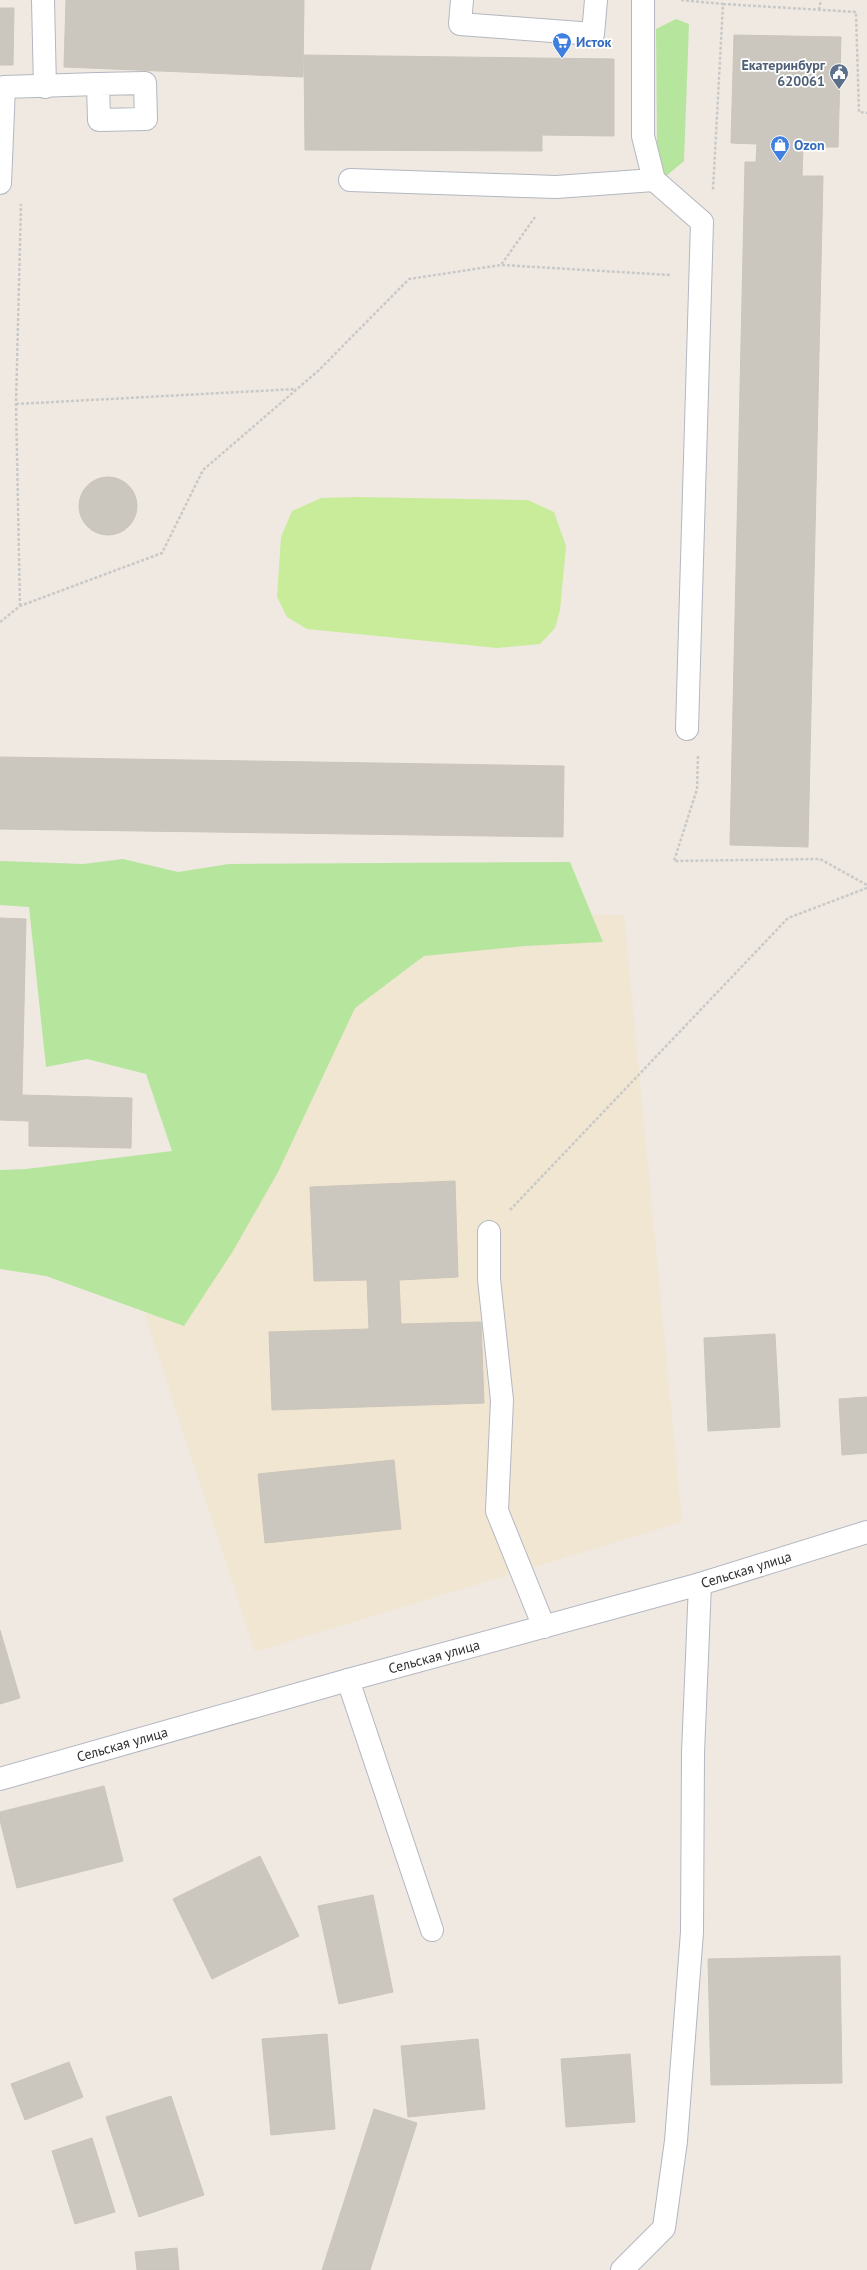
<svg xmlns="http://www.w3.org/2000/svg" width="867" height="2270" font-family="'PT Sans',sans-serif">
<rect width="100%" height="100%" fill="#efe9e1"/>
<path fill="#f0e6d1" d="M327,915H624L682,1522L255,1652L145,1315L225,1193Z"/>
<path fill="#b6e59e" d="M676,19L689,24L684,161L665,177L657,143L656,29Z
M123,859L178,872L229,864L570,862L603,942L525,946L424,956L355,1008L278,1172L233,1251L184,1326L46,1276L0,1269V1170L26,1169L172,1151L146,1074L87,1059L46,1067L29,907L0,905V861L83,864Z"/>
<path fill="#c9ec9a" d="M358,497L528,500L554,512L566,546L560,610L555,628L540,644L497,648L307,629L287,617L277,597L281,537L292,511L321,498Z"/>
<path fill="#cbc7bf" stroke="#cbc5ba" d="M66,0H304L303,77L64,67Z
M0,8H14L13,65H0Z
M734,35L841,37L838,147H803L802,176H823L808,847L730,845L745,162H756L757,144L731,143Z
M304,55L614,59V136L542,135V151L305,150Z
M79 506a29 29 0 1 1 58 0a29 29 0 1 1-58 0Z
M0,757L564,766L563,837L0,829Z
M0,918L26,919L22,1095L132,1098L131,1148L29,1146V1121L0,1120Z
M455,1181L458,1277L399,1280L401,1324L481,1322L484,1403L272,1410L269,1332L369,1329L367,1280L314,1281L310,1187Z
M775,1334L780,1427L708,1431L704,1338Z
M867,1397V1453L842,1455L839,1399Z
M394,1460L401,1529L265,1543L258,1474Z
M0,1630L20,1698L0,1704Z
M104,1786L123,1861L17,1888L0,1820V1812Z
M260,1856L299,1936L212,1979L173,1899Z
M373,1895L393,1992L339,2004L318,1906Z
M840,1956L842,2083L711,2085L708,1959Z
M327,2034L335,2129L271,2135L262,2039Z
M478,2039L485,2109L408,2117L401,2046Z
M630,2054L635,2122L566,2127L561,2059Z
M69,2062L83,2097L25,2120L11,2084Z
M171,2096L204,2195L139,2217L106,2117Z
M374,2109L417,2123L370,2270H322Z
M92,2138L115,2212L75,2224L52,2151Z
M177,2248L179,2270H137L135,2252Z"/>
<g fill="none" stroke-linecap="round" stroke-linejoin="round">
<defs>
<g id="minor">
<path d="M43,0L45,87"/>
<path d="M462,0L460,24L593,34L596,0"/>
<path d="M643,0V136L654,180L702,222L687,729"/>
<path d="M145,83L146,119L99,120L98,84Z"/>
<path d="M350,180L556,187L654,180"/>
<path d="M0,183L4,87L98,84"/>
<path d="M489,1232V1279L502,1400L497,1511L544,1627"/>
<path d="M348,1680L432,1930"/>
<path id="s1" d="M0,1779L348,1680L700,1584L867,1532"/>
<path d="M622,2270L664,2228L676,2141L692,1932L693,1753L700,1584"/>
</g>
</defs>
<use href="#minor" stroke="#b4b7c1" stroke-width="24"/>
<path stroke="#c9c9c9" stroke-width="2.5" stroke-dasharray="3 2" stroke-linecap="butt" d="M681,0L723,4L713,190
M723,4L856,12L859,112L867,113
M819,10L821,0
M502,265L670,275
M16,404L296,389
M20,606L16,404L21,204
M0,622L20,606L162,553L203,470L318,371L409,279L501,265L535,217
M698,756L697,789L674,861L820,859L867,885
M510,1210L788,918L867,888"/>
<use href="#minor" stroke="#fff" stroke-width="22"/>
</g>
<defs>
<symbol id="supermarket-pin" viewBox="-11 -11 22 30"><path d="M0 17L-7.5 6A9.5 9.5 0 1 1 7.5 6Z" fill="#3f7fe0" stroke="#fff"/><path d="M-6-5.5h2.5l.6 2H6L4.5 2H-2.5L-4.4-4H-6ZM-1.5 3.2a1.3 1.3 0 1 0 .1 0ZM3 3.2a1.3 1.3 0 1 0 .1 0Z" fill="#fff"/></symbol>
<symbol id="civic-pin" viewBox="-11 -11 22 30"><path d="M0 17L-7.5 6A9.5 9.5 0 1 1 7.5 6Z" fill="#5c6f8a" stroke="#fff"/><path d="M-.6-6.5H3V-4.5H.6V-3L4-1V1h2V6H-6V1h2V-1L-.6-3ZM-1.2 2.5V6h2.4V2.5Z" fill="#fff"/></symbol>
<symbol id="shop-pin" viewBox="-11 -11 22 30"><path d="M0 17L-7.5 6A9.5 9.5 0 1 1 7.5 6Z" fill="#3f7fe0" stroke="#fff"/><path d="M-5-2.5h2.3a2.7 3.5 0 0 1 5.4 0H5L5.5 6h-11ZM-1.5-2.5h3a1.5 2.3 0 0 0-3 0Z" fill="#fff"/></symbol>
</defs>
<g fill-rule="evenodd">
<use href="#supermarket-pin" x="551" y="31" width="22" height="30"/>
<use href="#civic-pin" x="828" y="62" width="22" height="30"/>
<use href="#shop-pin" x="769" y="134" width="22" height="30"/>
</g>
<g text-anchor="middle" dominant-baseline="central" stroke-width="3.5" stroke-linejoin="round" paint-order="stroke">
<g font-size="14" font-weight="bold" fill="#366cbe" stroke="#fff" text-anchor="start">
<text x="576" y="42">Исток</text>
<text x="794" y="145">Ozon</text>
</g>
<g font-size="14" font-weight="bold" fill="#4e5e75" stroke="#fff" text-anchor="end">
<text x="825" y="65">Екатеринбург<tspan x="825" dy="16">620061</tspan></text>
</g>
<g font-size="14" fill="#2e2e2e" stroke="#fff">
<text stroke="none"><textPath href="#s1" startOffset="775">Сельская улица</textPath></text>
<text stroke="none"><textPath href="#s1" startOffset="451">Сельская улица</textPath></text>
<text stroke="none"><textPath href="#s1" startOffset="127">Сельская улица</textPath></text>
</g>
</g>
</svg>
